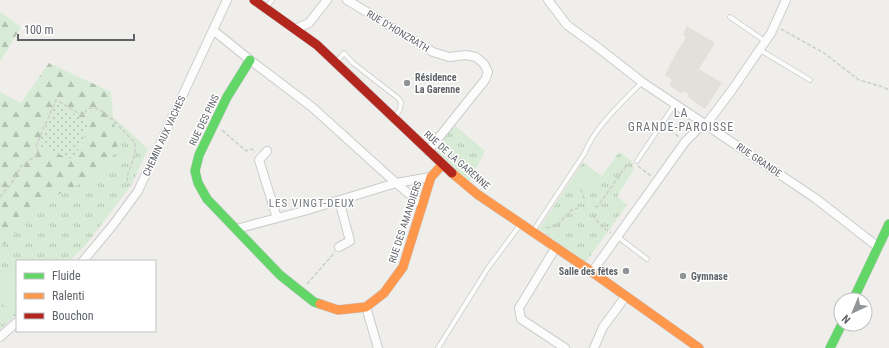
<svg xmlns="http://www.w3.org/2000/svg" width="889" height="348" font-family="'Roboto Condensed',sans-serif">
<defs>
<pattern id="grass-dots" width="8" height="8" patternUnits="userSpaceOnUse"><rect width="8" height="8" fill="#d8ebd6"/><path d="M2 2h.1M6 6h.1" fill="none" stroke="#b2c2b1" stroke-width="1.8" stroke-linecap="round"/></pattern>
<pattern id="forest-firs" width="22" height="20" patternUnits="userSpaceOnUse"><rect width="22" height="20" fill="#d8ebd6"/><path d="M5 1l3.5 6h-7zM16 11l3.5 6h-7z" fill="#b2c2b1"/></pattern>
<pattern id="park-tufts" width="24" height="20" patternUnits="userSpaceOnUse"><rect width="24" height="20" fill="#d8ebd6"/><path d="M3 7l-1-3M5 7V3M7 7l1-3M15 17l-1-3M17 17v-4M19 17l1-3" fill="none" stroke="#b2c2b1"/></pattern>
</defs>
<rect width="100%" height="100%" fill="#efeeea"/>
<path fill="#e2e0da" d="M687,26L715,43L699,69L722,83L705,109L688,97L689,95L685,92L680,93L669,85L672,80L665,75L676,53L686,38L683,35Z"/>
<path fill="url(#grass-dots)" d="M56,103L90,123L74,160L37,146Z"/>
<path fill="url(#forest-firs)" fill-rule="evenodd" d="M0,12L21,27L0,62Z
M49,63L111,92L113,117L118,145L106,168L84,182L0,248V92L21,103ZM56,103L90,123L74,160L37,146Z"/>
<path fill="url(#park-tufts)" d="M113,117L148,149L132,184L85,246L69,261H17V314L0,329V248L51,198L84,182L106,168L118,145Z
M453,124L485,151L469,182L437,153L436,145Z
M619,152L632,161L634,169L617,196L627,205L586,262L539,229L583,162L602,176Z"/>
<path fill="#d8ebd6" d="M583,166L601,178L590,195L572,183Z
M19,257L23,261H17V299L6,308L0,302V273Z"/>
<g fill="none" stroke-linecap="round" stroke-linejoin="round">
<defs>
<path id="lane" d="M266,8L272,0
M730,17L765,41
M760,50L810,80
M337,61L344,53L353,63L398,98L401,102L400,109L395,118
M637,161L675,104
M533,231L584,154C596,125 621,104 642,82
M618,237L647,259
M438,348L488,268L520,225"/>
<path id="street" d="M347,0L433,52L449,57L466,55L476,57L484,64L488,72L485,80L428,151
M548,0L567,25L596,46L642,82L815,198L878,247
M295,29L309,23L327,0
M213,30L250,60L312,107L396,183
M267,151L259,160L277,218
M339,200L350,241L339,247
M422,205L396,183L431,177
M236,229L304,211L396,183
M556,247L519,308L521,319L565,348
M83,261L113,225L138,191L227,0
M592,272L685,142L700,127L708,122L732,90L771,33L786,0
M366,307L378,348
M0,337L17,322
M594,348L603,327L626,296"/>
<path id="fast" d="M250,60L227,97L199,155L195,171L198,183L207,199L280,275L314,302L320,304
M853,300L889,224
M830,348L842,324"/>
<path id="slow" d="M452,173L477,194L592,272L699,348
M320,304L338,310L366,307L384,293L403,267L431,177L442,165"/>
<path id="jam" d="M254,0L317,45L452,173"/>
</defs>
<use href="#lane" stroke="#cbcccc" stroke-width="5.5"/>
<use href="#street" stroke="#cbcccc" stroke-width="10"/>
<use href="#fast" stroke="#cacacb" stroke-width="10"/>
<use href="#slow" stroke="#cacacb" stroke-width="10"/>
<use href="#jam" stroke="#cacacb" stroke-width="10"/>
<path stroke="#cacfcc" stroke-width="1.5" stroke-dasharray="4 2" stroke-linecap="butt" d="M781,29L824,53L859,80L883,87L889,90
M666,127L679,137
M222,130L246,151L252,149L255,152
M638,166L651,176
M581,189L585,201
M0,197L11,184L21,166L37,155L38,150L36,146L56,100L82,115C85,112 87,108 92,108C103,106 127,135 135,143V154L127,177L128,184L131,186
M595,207L598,206L626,166L632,164
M593,215L600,225L611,233
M546,228C550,227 555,226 558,224C566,218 568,209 578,208
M307,284L335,252"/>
<use href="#lane" stroke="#fdfcfc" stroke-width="4"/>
<use href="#street" stroke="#fdfcfc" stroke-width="8"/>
<use href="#fast" stroke="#63d668" stroke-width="9"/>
<use href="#slow" stroke="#ff974d" stroke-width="9"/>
<use href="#jam" stroke="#b3261e" stroke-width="9"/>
</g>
<g fill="#919496" stroke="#fff" stroke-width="1.5">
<circle cx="407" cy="83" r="4"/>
<circle cx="626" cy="271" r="4"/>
<circle cx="683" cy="276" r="4"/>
</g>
<g text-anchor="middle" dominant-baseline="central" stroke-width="3" stroke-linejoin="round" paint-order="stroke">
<g font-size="10" fill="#5f6368" stroke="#fff">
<text transform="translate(398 31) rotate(31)">RUE D'HONZRATH</text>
<text transform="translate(204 120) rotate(-64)">RUE DES PINS</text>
<text transform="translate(164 136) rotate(-65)">CHEMIN AUX VACHES</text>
<text transform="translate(457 160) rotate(41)">RUE DE LA GARENNE</text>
<text transform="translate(759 160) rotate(34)">RUE GRANDE</text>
<text transform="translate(405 222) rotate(-72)">RUE DES AMANDIERS</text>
</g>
<g font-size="10" font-weight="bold" fill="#5f6368" stroke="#fff" text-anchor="start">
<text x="415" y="77">Résidence<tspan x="415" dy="12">La Garenne</tspan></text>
<text x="618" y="271" text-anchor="end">Salle des fêtes</text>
<text x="691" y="276">Gymnase</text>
</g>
<g font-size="11" letter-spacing="1" fill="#70757a" stroke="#fff">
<text x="312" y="203">LES VINGT-DEUX</text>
</g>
<g font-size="12" letter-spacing="1" fill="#70757a" stroke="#fff">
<text x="681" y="113">LA<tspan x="681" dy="14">GRANDE-PAROISSE</tspan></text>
</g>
</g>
<rect x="16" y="260" width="140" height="72" fill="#ffffff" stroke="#bfc1c3"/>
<rect x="24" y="273" width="20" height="6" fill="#63d668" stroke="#bfc1c3"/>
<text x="52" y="280" font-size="12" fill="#5f6368">Fluide</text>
<rect x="24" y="293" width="20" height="6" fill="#ff974d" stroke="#bfc1c3"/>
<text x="52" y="300" font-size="12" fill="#5f6368">Ralenti</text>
<rect x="24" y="313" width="20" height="6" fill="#b3261e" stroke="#bfc1c3"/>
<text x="52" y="320" font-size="12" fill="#5f6368">Bouchon</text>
<g transform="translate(853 312) rotate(224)"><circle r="19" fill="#ffffff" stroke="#bfc1c3"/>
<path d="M0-3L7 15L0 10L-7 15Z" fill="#919496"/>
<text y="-6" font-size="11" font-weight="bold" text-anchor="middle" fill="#5f6368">N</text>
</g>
<path d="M18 34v6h116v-6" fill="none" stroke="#5f6368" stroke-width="2"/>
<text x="24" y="34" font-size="12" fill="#5f6368" stroke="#ffffff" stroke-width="3" paint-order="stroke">100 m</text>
</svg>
